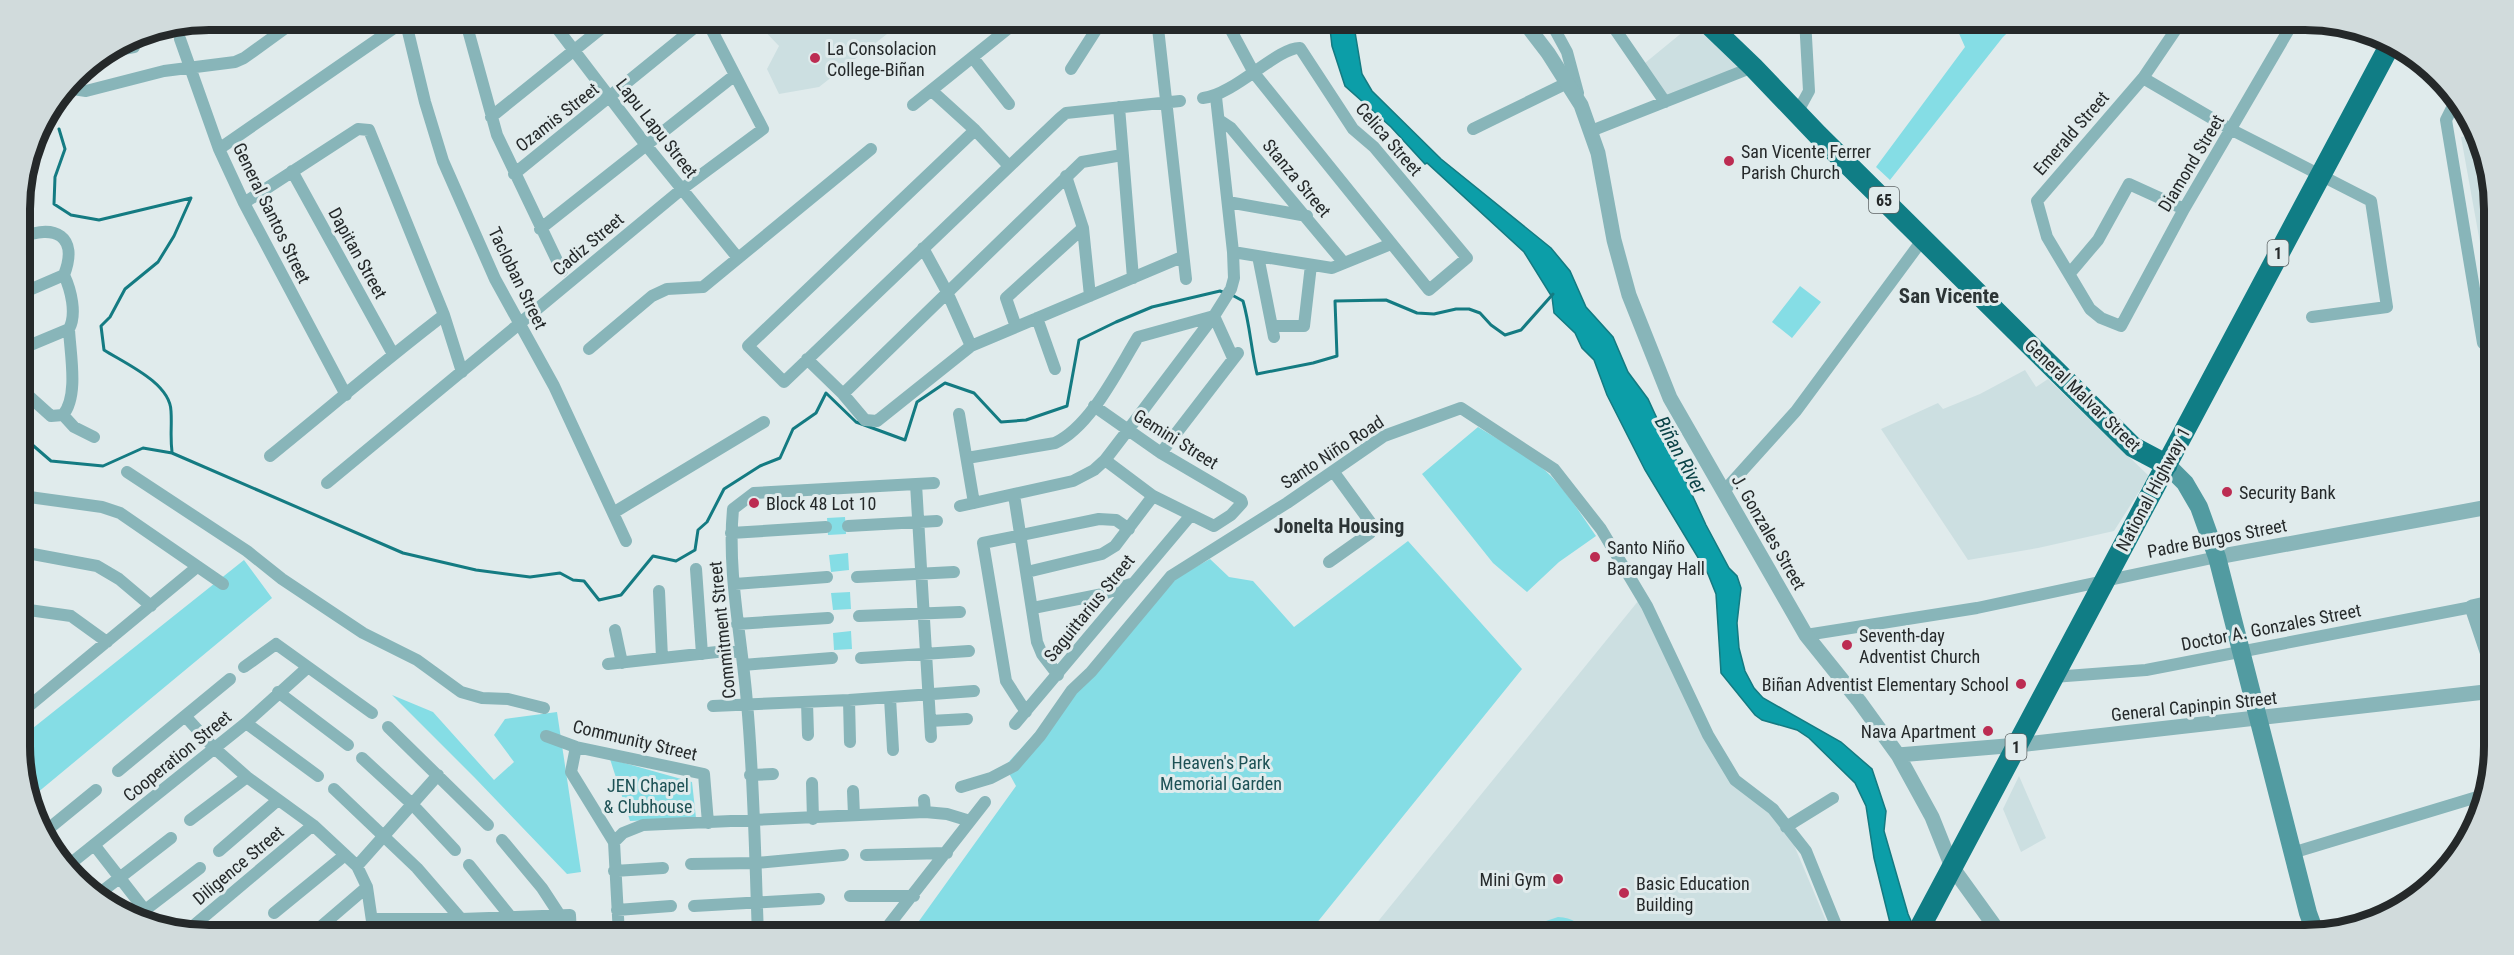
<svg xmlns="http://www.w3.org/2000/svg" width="2514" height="955" font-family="'Roboto Condensed',sans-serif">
<rect width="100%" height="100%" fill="#e0ebec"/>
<path fill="#ccdfe1" d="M754,20H905L819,87L779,94L767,69L779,46Z
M1695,22L1740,67L1666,96L1645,63Z
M2472,135L2493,184V315L2461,137Z
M2025,370L2036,387L2048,379L2149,476L2114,531L2038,548L1968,560L1881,429L1938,403L1943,409L1980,394Z
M1639,600L1704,736L1767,807L1794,845L1832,935H1367Z
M2019,776L2046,838L2021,852L2003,809Z"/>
<path fill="#85dde5" d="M1953,20H2021L2003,37L1890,180L1876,167L1965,47Z
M1800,286L1821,302L1792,338L1772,322Z
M1478,427C1499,440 1521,452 1541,467C1563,485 1580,513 1596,536L1559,562L1527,592L1493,563L1422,474Z
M845,517L846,534L828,535L827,518Z
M1408,541L1522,669L1307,935H909L1016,786L1005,766L1177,577L1210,559L1229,577L1253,581L1294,627Z
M848,553L849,570L831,572L829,555Z
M244,560L272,598L31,798L23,783V736Z
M850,592L851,609L833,610L831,593Z
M851,631L852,649L834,650L833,633Z
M392,695L433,712L494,780L514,762L494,735L505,719L557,712L581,872L567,874L475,778Z
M610,759L692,782L696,818L630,821Z
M1558,917C1573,918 1580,923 1589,935H1533L1543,922Z"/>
<path fill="#0c9ea8" stroke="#147b82" stroke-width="1.5" d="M1329,20H1353L1362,74L1372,91L1441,159L1551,248L1570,271L1586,307L1613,337L1628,372L1648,399L1706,525L1729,568L1737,576L1741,588L1737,623L1739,648L1745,671L1754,688L1763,698L1841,742L1872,769L1886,811L1884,831L1908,914L1917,935H1893L1874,858L1866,806L1855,783L1809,738L1797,730L1762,720L1755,715L1721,673L1716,594L1708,574L1645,470L1607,395L1594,360L1582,348L1575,333L1554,313L1552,297L1524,252L1427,163L1425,164L1391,127L1345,86L1332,46Z"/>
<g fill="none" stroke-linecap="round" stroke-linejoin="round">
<path stroke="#147b82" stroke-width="3" d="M59,129L65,149L55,177L54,204L71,215L99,220L191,198L174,236L158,262L125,289L110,317L101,326L104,350C126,364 170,383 171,411C172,426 170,436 172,452
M1232,295L1243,301C1250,325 1251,349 1257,374L1313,363L1337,356L1335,301L1386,300L1417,313L1434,314L1456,309H1469L1480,313L1491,325L1505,335L1521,330L1553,294
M21,435L51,461L103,466L143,448L172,453L403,553L476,570L530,577L560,573L573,580L584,581L599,600L621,595L653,556L676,561L695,550L698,530L707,522L724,489L760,466L780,458L793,429L816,413L826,393L856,422L905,440L917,402L945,383L974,393L1001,422L1026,420L1067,406L1079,340L1116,322L1152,307L1220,291L1225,293"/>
<path stroke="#88b5b9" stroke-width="12" d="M405,19L425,102L443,161L495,279L554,386L626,541
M465,19L497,135L562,271
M550,19L646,145L738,258
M1157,19L1186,279
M1549,19L1567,52L1578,93
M1608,19L1665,102
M2183,19L2143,78L2037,201L2047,237L2090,309L2101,318L2121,326L2184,209L2295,19
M1232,30L1251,19
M180,39L219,149L244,203L346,395
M107,52L134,47
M973,58L1009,104
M1071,69L1103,19
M2143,78L2232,130L2371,201L2387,307L2312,317
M67,88L86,91L164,71L235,62L244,58L298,19
M932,91L975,130L1009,166
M1203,98C1234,95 1278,47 1300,48L1353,129L1374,147L1467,258L1429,290L1254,73L1225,19
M2457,98L2446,120L2483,343
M913,105L1020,19
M1119,107L1133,278
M1797,113L1809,91L1805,19
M491,117L613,19
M1219,120L1231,128L1344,263
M1473,129L1567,83
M975,130L748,346L784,382L1060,118L1066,113L1180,101
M1591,131L1753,67
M219,149L407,19
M1122,155L1082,162L843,394L865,420L877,421L971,346L1182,257
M292,171L393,354
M514,174L705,19
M1066,176L1083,228L1090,296
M1228,202L1307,216
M244,203L358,129L369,130L444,315L462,372
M540,229L735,75
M20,238C55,223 79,236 64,275C71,290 77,314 69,329L21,349
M923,248L947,292L971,346
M1233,252L1332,268L1391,244
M1258,256L1274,337
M2070,273L2098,240L2129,184L2184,209
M20,294L64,275
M1214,316L1233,358
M1037,318L1055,369
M1273,326H1304L1311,265
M1016,327L1006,298L1083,228
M589,349L652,296L667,289L703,287L871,149
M807,359L843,394
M21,389L51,416L63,415C79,396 70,353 69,329
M1094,406L1161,453L1241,500L1242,503L1231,515L1214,526L1153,496L1105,460
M959,414L974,503
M63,415L74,427L94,437
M1161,453L1238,353
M270,456C328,409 385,360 444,315
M967,458L1055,443C1091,426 1117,371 1138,337L1214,316
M127,472L247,551L282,579L363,633L417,660L461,692L482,698L508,699L544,708
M327,483L682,189L763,129L706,19
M916,484L931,737
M1724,491L1796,411L1923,239
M1014,495L1037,642L1042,654L1058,675
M22,496L102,507L120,513L223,584
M960,506L1073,481L1094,470L1105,460L1128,430L1214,316L1231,289L1234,278L1233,252L1216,97
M613,513L764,422
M848,526L937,521
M731,533L826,527
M22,552L97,566L119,579L151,606
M1329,562L1370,533L1373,526L1333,471
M696,569L702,654
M1027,572L1102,554L1115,546L1153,496
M857,577L954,572
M735,584L827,577
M659,591L662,658
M1033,608L1103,594L1131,584
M22,609L71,616L107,642
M859,616L960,612
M737,624L828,618
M615,630L622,663
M1806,635L1977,608L2217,557
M861,658L969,651
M608,664L717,652H741
M743,665L832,658
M244,667L276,644L372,713
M2053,677L2146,670L2472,607
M278,692L348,745
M890,698L893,750
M849,700L850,742
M807,702L808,735
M713,706L849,700L974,691
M23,711L197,567
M1026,712L1006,681L983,543L1099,519L1116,520L1129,529
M186,717L213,747L247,777L313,825L357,866L367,887L374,935
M930,721L967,719
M246,723L318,776
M1015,724L1191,515
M388,727L488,825
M546,736L576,747L704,774L708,823
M576,747L571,772L614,842
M362,758L412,804L455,850
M118,771L230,679
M750,775L773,774
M812,783L813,819
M961,787L991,778L1014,766L1040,736L1072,690L1091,672L1171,576L1287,503L1384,436L1461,408L1554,469L1601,529L1647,606L1708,735L1735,780L1773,809L1806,851L1840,935
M334,789L417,868L461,919
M853,791L854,815
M924,800L925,812
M190,820L247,777
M1786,827L1833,798
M47,830L96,790
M502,840L542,888L559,914
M95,846L158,927
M219,851L278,800
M2292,853L2487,794
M866,855L947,853
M691,864L756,863L843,855
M469,865L510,916
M357,866L438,775
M65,868L246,723L307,668
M614,871L663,868
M100,893L171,838
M850,896H914
M694,906L819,899
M617,910L671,906
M274,913L345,855
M136,917L200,868
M373,919H461L570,915L571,935
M186,932L313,825
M311,935L367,887
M619,935L614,842L623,833L643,825L925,812L947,814L970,821
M758,935C755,858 754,780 747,703C742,639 727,573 733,509L754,493L934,483
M881,935L985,802"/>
<path stroke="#88b5b9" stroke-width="15" d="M1522,19L1548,53L1581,105L1598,153L1614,240L1629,295L1670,398L1806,635L1859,701L1898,755L1932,817L1952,867L1996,928L2008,935
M2217,557L2494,506
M2494,602L2472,607L2494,672
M1898,755L2018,745L2494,691"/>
<path stroke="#529ba1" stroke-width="18" d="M2167,465L2185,483L2199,507L2217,557L2308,913L2316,935"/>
<path stroke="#107d85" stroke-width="21" d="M1703,19L1753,67L1818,135L2133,447L2167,465
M1916,935L2391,43"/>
</g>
<g fill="#bc2c52" stroke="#e0ebec" stroke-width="2">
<circle cx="815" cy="58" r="6"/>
<circle cx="1729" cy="161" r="6"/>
<circle cx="2227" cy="492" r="6"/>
<circle cx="754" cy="503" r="6"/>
<circle cx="1595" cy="557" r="6"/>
<circle cx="1847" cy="645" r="6"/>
<circle cx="2021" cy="684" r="6"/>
<circle cx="1988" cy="731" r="6"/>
<circle cx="1558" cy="879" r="6"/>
<circle cx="1624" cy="893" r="6"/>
</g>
<g text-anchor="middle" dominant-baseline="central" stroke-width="6" stroke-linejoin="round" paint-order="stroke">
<g fill="#e0ebec" stroke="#5d6364" stroke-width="1.5">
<rect x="1869" y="187" width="30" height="26" rx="4.5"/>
<rect x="2267.5" y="240" width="21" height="26" rx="4.5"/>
<rect x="2005.5" y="734" width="21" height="26" rx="4.5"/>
</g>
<g font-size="16" font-weight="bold" fill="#25292a">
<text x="1884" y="200">65</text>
<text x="2278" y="253">1</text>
<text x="2016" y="747">1</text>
</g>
<g font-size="18" fill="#25292a" stroke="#e0ebec" text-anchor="start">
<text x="827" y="48">La Consolacion<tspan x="827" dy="21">College-Biñan</tspan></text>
<text x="1741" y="151">San Vicente Ferrer<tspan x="1741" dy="21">Parish Church</tspan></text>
<text x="2239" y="492">Security Bank</text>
<text x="766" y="503">Block 48 Lot 10</text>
<text x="1607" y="547">Santo Niño<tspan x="1607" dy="21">Barangay Hall</tspan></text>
<text x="1859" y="635">Seventh-day<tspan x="1859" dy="21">Adventist Church</tspan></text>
<text x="2009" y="684" text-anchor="end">Biñan Adventist Elementary School</text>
<text x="1976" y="731" text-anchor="end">Nava Apartment</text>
<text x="1546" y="879" text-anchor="end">Mini Gym</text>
<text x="1636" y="883">Basic Education<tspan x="1636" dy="21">Building</tspan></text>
</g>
<g font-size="18" fill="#25292a" stroke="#e0ebec">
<text transform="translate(557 117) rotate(-38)">Ozamis Street</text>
<text transform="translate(657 128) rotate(52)">Lapu Lapu Street</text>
<text transform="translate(2071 133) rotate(-49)">Emerald Street</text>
<text transform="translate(1389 139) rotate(49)">Celica Street</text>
<text transform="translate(2191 163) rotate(-59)">Diamond Street</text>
<text transform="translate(1297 178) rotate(50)">Stanza Street</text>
<text transform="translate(272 213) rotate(64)">General Santos Street</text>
<text transform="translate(588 244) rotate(-40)">Cadiz Street</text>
<text transform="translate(358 253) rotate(61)">Dapitan Street</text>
<text transform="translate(518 278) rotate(64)">Tacloban Street</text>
<text transform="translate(2083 395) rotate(44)">General Malvar Street</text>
<text transform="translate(1176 439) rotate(32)">Gemini Street</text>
<text transform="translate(1332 452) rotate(-33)">Santo Niño Road</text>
<text transform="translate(2153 489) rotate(-62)">National Highway 1</text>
<text transform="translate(1769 532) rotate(60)">J. Gonzales Street</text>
<text transform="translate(2217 538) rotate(-11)">Padre Burgos Street</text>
<text transform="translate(1089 608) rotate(-51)">Saguittarius Street</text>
<text transform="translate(2271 627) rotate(-11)">Doctor A. Gonzales Street</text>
<text transform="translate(722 630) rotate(-96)">Commitment Street</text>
<text transform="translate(2194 706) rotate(-6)">General Capinpin Street</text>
<text transform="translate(635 740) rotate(13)">Community Street</text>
<text transform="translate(177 756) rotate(-39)">Cooperation Street</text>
<text transform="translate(238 865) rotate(-40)">Diligence Street</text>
</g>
<g font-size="18" fill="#1d5155" stroke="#e0ebec">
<text x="1221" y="762">Heaven's Park<tspan x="1221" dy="21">Memorial Garden</tspan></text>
<text x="648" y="785">JEN Chapel<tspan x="648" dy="21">&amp; Clubhouse</tspan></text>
</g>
<g font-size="20" font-style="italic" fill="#0c4448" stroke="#e0ebec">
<text transform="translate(1681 455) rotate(61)">Biñan River</text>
</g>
<g font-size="20" font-weight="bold" fill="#2d3536" stroke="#e0ebec">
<text x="1339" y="526">Jonelta Housing</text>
</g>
<g font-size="21" font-weight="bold" fill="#2d3536" stroke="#e0ebec">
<text x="1949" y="296">San Vicente</text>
</g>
</g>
<path d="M0 0H2514V955H0ZM209 30H2305A179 179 0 0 1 2484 209V746A179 179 0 0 1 2305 925H209A179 179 0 0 1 30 746V209A179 179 0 0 1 209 30Z" fill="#d1dbdc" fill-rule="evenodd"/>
<path fill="none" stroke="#25292a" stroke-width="8" d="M209 30H2305A179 179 0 0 1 2484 209V746A179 179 0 0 1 2305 925H209A179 179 0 0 1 30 746V209A179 179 0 0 1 209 30Z"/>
</svg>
